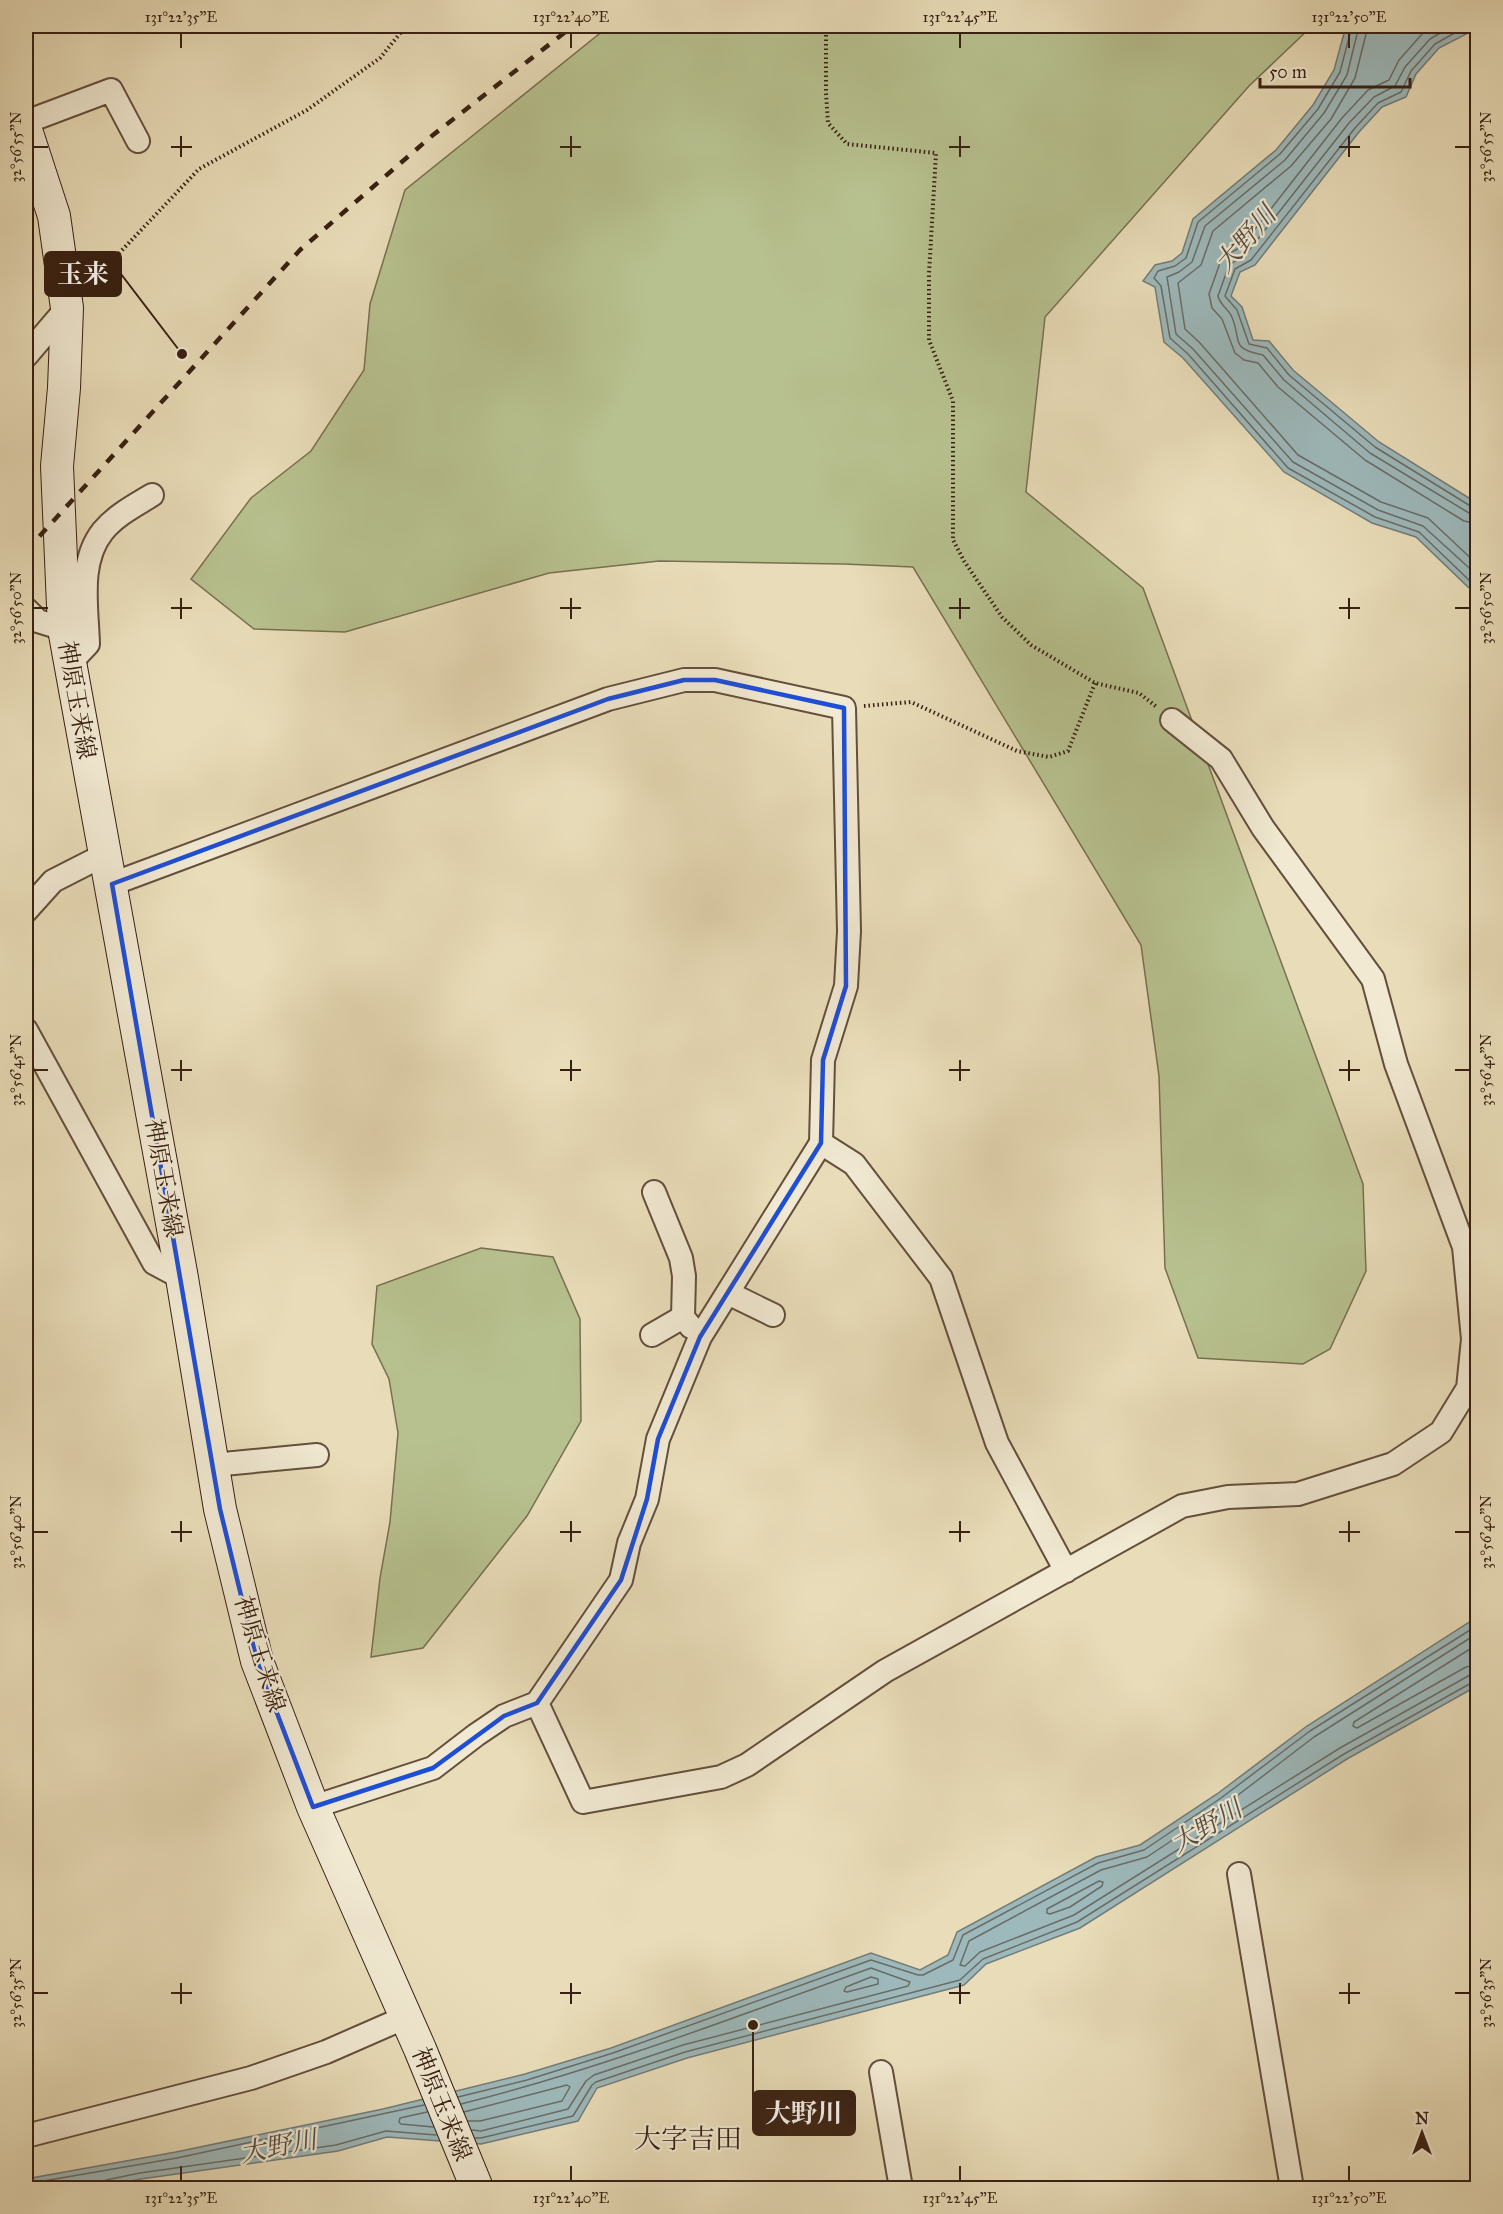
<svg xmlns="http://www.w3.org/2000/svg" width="1503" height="2214" font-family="'IM FELL Great Primer','Noto Serif JP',serif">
<rect width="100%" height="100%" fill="#e9ddb9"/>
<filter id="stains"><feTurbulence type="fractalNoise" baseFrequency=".00333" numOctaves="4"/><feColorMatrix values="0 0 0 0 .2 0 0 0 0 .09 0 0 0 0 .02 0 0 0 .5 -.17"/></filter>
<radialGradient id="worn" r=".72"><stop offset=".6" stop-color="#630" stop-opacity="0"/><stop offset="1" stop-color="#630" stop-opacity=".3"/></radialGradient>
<path fill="#b7c18f" stroke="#777051" stroke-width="1.5" d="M609,26H1312L1249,86L1045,317L1026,492L1143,588L1363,1184L1366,1271L1330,1349L1303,1364L1198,1358L1165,1268L1159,1076L1141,945L913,567L844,564L659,561L549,573L345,632L254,629L191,579L251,498L311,451L364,370L370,304L405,190Z
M481,1248L553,1257L580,1319L581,1421L527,1516L423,1648L371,1657L380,1578L390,1522L398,1433L389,1379L372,1344L377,1286Z"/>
<path fill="#9db9bb" stroke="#747c78" stroke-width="1.5" d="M1346,26H1477L1478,28L1439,48L1416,74L1406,97L1382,107L1359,132L1255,265L1240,272L1231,296L1242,307L1253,340L1269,341L1293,370L1379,442L1477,503V591L1468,587L1416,537L1372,523L1284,472L1183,358L1164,342L1155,287L1143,281L1155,265L1172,261L1182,253L1193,219L1276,150L1313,105L1334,70Z
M1477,1617V1686L1347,1759L1080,1928L986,1964L964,1985L687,2058L597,2088L578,2121L481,2144L387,2137L338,2151L141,2179L94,2188H26V2179L176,2152L383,2109L525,2074L611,2048L871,1953L920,1970L948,1955L957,1932L1096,1857L1140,1845L1217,1794L1307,1726Z"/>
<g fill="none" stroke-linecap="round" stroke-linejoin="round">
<path stroke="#6a6c67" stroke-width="1.5" d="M1352,26L1340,72L1318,109L1280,154L1198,222L1186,258L1175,266L1158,271L1154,278L1161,286L1170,338L1188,354L1288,468L1375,517L1419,532L1471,582L1478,584
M1359,26L1347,75L1324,113L1285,160L1205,226L1192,262L1179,272L1167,277L1176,334L1193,349L1293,462L1378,510L1423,526L1478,576
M1368,26L1355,78L1331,119L1291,166L1213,231L1201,265L1178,283L1185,329L1200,343L1298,455L1381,502L1428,518L1478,565
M1434,26L1423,33L1399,60L1389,80L1368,90L1342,118L1241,247L1228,254L1221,260L1209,294L1212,308L1222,319L1235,353L1244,360L1258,363L1278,387L1365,460L1464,521L1478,524
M1452,26L1430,39L1405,67L1395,86L1374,97L1349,123L1246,254L1229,265L1218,296C1220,305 1227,308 1231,315C1243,341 1228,348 1263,355L1284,380L1370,453L1469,513L1478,515
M1467,26L1435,44L1411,71L1401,92L1378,103L1355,128L1251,260L1235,269L1225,296L1237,310L1249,344L1267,348L1289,375L1375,447L1472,507L1478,508
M1478,1633L1314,1737L1225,1805L1147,1857L1101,1870L969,1941L960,1965L965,1966L980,1952L1074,1915L1340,1748L1470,1675L1478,1674
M1478,1644L1354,1722L1353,1726L1357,1728L1466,1667L1478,1665
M1099,1881L1103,1882L1102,1886L1070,1907L1050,1914L1047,1913V1909Z
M871,1977L878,1979V1984L847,1992L844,1991L846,1987Z
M458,2097L527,2080L613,2053L871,1960L918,1975H923L953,1960L963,1935L1098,1863L1144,1850L1221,1798L1310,1731L1478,1625
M461,2104C601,2069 735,2017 871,1968L910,1982L908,1986L683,2045L594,2075L586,2081L568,2109L481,2131L472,2130
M427,2112L400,2118L399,2122L401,2124L433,2127
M464,2112L567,2085L570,2087L562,2101L480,2121H468
M475,2138H481L573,2116L592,2085L596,2082L685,2052L960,1980L983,1959L1077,1922L1344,1754L1473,1682L1478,1681
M26,2184L177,2158L424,2105
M101,2188L102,2183L106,2180L140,2173L336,2145L386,2131L436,2135"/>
<defs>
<path id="minor" d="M26,122L111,90L138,141
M26,356L67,308
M26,609L38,621L64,629
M71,662L88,644C87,607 78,562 103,531C116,515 136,505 152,495
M112,884L608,699L684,680H715L844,708L849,931L846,986L823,1060L821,1143L854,1164L941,1278L997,1443L1066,1571
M26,911L53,881L106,854
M26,1030L154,1263L182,1278
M654,1192L681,1258L684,1276L683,1317
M728,1293L773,1315
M652,1335L683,1317L691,1327
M213,1465L317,1455
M537,1703L583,1802L721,1777L747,1765L885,1671L1182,1506L1228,1497L1298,1494L1393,1464L1441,1432L1468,1388L1473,1339L1464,1247L1396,1064L1373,979L1263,828L1221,759L1172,720
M313,1807L433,1768L476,1735L504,1716L537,1703L621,1580L629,1543L647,1499L658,1439L700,1337L821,1143
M1239,1874L1292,2188
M881,2072L901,2188
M26,2136L251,2078L326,2052L406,2017"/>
<path id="secondary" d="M26,130L54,216L67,308L64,388L57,466L64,629L182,1278L220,1509L257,1661L313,1807L420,2049L477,2188"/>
</defs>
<use href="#minor" stroke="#644f3c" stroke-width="26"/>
<use href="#secondary" stroke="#372013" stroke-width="34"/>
<path stroke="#372013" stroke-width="4" stroke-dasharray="1.5 3" stroke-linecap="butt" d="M826,26V93L828,123L847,144L936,153L929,274V340L953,401V540L964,561L1002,617L1031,645L1095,683L1139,693L1158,708
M88,286L199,169L307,110L380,58L406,26
M864,706L911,702L1017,751L1049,757L1068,751L1095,683"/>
<use href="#minor" stroke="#f1e9d2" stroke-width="22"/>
<use href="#secondary" stroke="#f1e9d2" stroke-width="32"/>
<path stroke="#372013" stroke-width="4.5" stroke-dasharray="10 10" stroke-linecap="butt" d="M26,551L300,250L433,135L573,26"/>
</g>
<path fill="none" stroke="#1d4ed8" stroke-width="4.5" stroke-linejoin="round" d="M684,680H715L844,708L846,986L823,1060L821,1143L700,1337L658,1439L647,1499L621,1580L537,1703L504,1716L433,1768L313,1807L257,1661L220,1509L112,884L608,699Z"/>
<path fill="none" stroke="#372013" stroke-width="2" d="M181,33V48M571,33V48M960,33V48M1349,33V48M181,136V157M571,136V157M960,136V157M1349,136V157M33,147H48M171,147H192M560,147H581M949,147H970M1339,147H1360M1455,147H1470M181,598V619M571,598V619M960,598V619M1349,598V619M33,608H48M171,608H192M560,608H581M949,608H970M1339,608H1360M1455,608H1470M181,1060V1081M571,1060V1081M960,1060V1081M1349,1060V1081M33,1070H48M171,1070H192M560,1070H581M949,1070H970M1339,1070H1360M1455,1070H1470M181,1521V1542M571,1521V1542M960,1521V1542M1349,1521V1542M33,1532H48M171,1532H192M560,1532H581M949,1532H970M1339,1532H1360M1455,1532H1470M181,1983V2004M571,1983V2004M960,1983V2004M1349,1983V2004M33,1993H48M171,1993H192M560,1993H581M949,1993H970M1339,1993H1360M1455,1993H1470M181,2166V2181M571,2166V2181M960,2166V2181M1349,2166V2181"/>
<g text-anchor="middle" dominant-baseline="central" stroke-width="4.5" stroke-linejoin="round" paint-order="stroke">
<g font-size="24" fill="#372013" stroke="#f1e9d2">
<text transform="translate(77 700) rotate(80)">神原玉来線</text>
<text transform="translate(164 1178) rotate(80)">神原玉来線</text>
<text transform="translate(260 1654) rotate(73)">神原玉来線</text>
<text transform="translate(442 2104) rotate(68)">神原玉来線</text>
</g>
<g font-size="26" font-style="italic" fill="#564e45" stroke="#f1e9d2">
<text transform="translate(1245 239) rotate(-49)">大野川</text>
<text transform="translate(1206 1826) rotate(-31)">大野川</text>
<text transform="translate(278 2146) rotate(-11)">大野川</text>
</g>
<g font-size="27" fill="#372013" stroke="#f1e9d2">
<text x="688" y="2138">大字吉田</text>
</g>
</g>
<path fill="none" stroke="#372013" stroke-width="2" d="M182 354L121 274M753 2025L753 2113"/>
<g fill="#372013" stroke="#f1e9d2" stroke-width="2">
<circle cx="182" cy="354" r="6"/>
<circle cx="753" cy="2025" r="6"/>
</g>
<g fill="#372013" stroke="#372013" stroke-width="2">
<rect x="45" y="252" width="76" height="44" rx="6"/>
<rect x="753" y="2091" width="102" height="44" rx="6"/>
</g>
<g font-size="26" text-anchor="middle" font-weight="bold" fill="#fff">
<text x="83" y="283">玉来</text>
<text x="804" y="2122">大野川</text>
</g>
<rect width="1503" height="2214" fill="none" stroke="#e9ddb9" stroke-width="66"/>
<g transform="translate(1422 2133)" stroke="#f1e9d2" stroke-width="4.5" paint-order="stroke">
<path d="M0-4.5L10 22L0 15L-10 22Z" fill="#372013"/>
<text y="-9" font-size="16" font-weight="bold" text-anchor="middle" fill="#372013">N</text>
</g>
<path d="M1260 78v9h150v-9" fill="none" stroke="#372013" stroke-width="3"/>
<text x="1269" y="78" font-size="18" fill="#372013" stroke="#f1e9d2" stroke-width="4.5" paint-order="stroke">50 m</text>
<rect x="33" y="33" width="1437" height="2148" fill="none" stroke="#372013" stroke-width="2"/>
<g font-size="15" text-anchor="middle" fill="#372013">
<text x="181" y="22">131°22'35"E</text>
<text x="571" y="22">131°22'40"E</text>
<text x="960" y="22">131°22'45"E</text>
<text x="1349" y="22">131°22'50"E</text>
<text transform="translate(16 147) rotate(-90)" y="5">32°56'55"N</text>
<text transform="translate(1486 147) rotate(-90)" y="5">32°56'55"N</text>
<text transform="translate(16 608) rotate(-90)" y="5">32°56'50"N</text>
<text transform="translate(1486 608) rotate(-90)" y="5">32°56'50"N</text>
<text transform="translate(16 1070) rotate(-90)" y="5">32°56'45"N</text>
<text transform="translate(1486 1070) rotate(-90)" y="5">32°56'45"N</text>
<text transform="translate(16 1532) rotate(-90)" y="5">32°56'40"N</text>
<text transform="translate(1486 1532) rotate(-90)" y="5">32°56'40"N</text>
<text transform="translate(16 1993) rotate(-90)" y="5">32°56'35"N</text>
<text transform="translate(1486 1993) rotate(-90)" y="5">32°56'35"N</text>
<text x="181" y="2203">131°22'35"E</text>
<text x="571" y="2203">131°22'40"E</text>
<text x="960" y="2203">131°22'45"E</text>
<text x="1349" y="2203">131°22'50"E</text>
</g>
<rect width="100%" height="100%" filter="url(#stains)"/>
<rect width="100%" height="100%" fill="url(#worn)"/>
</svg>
